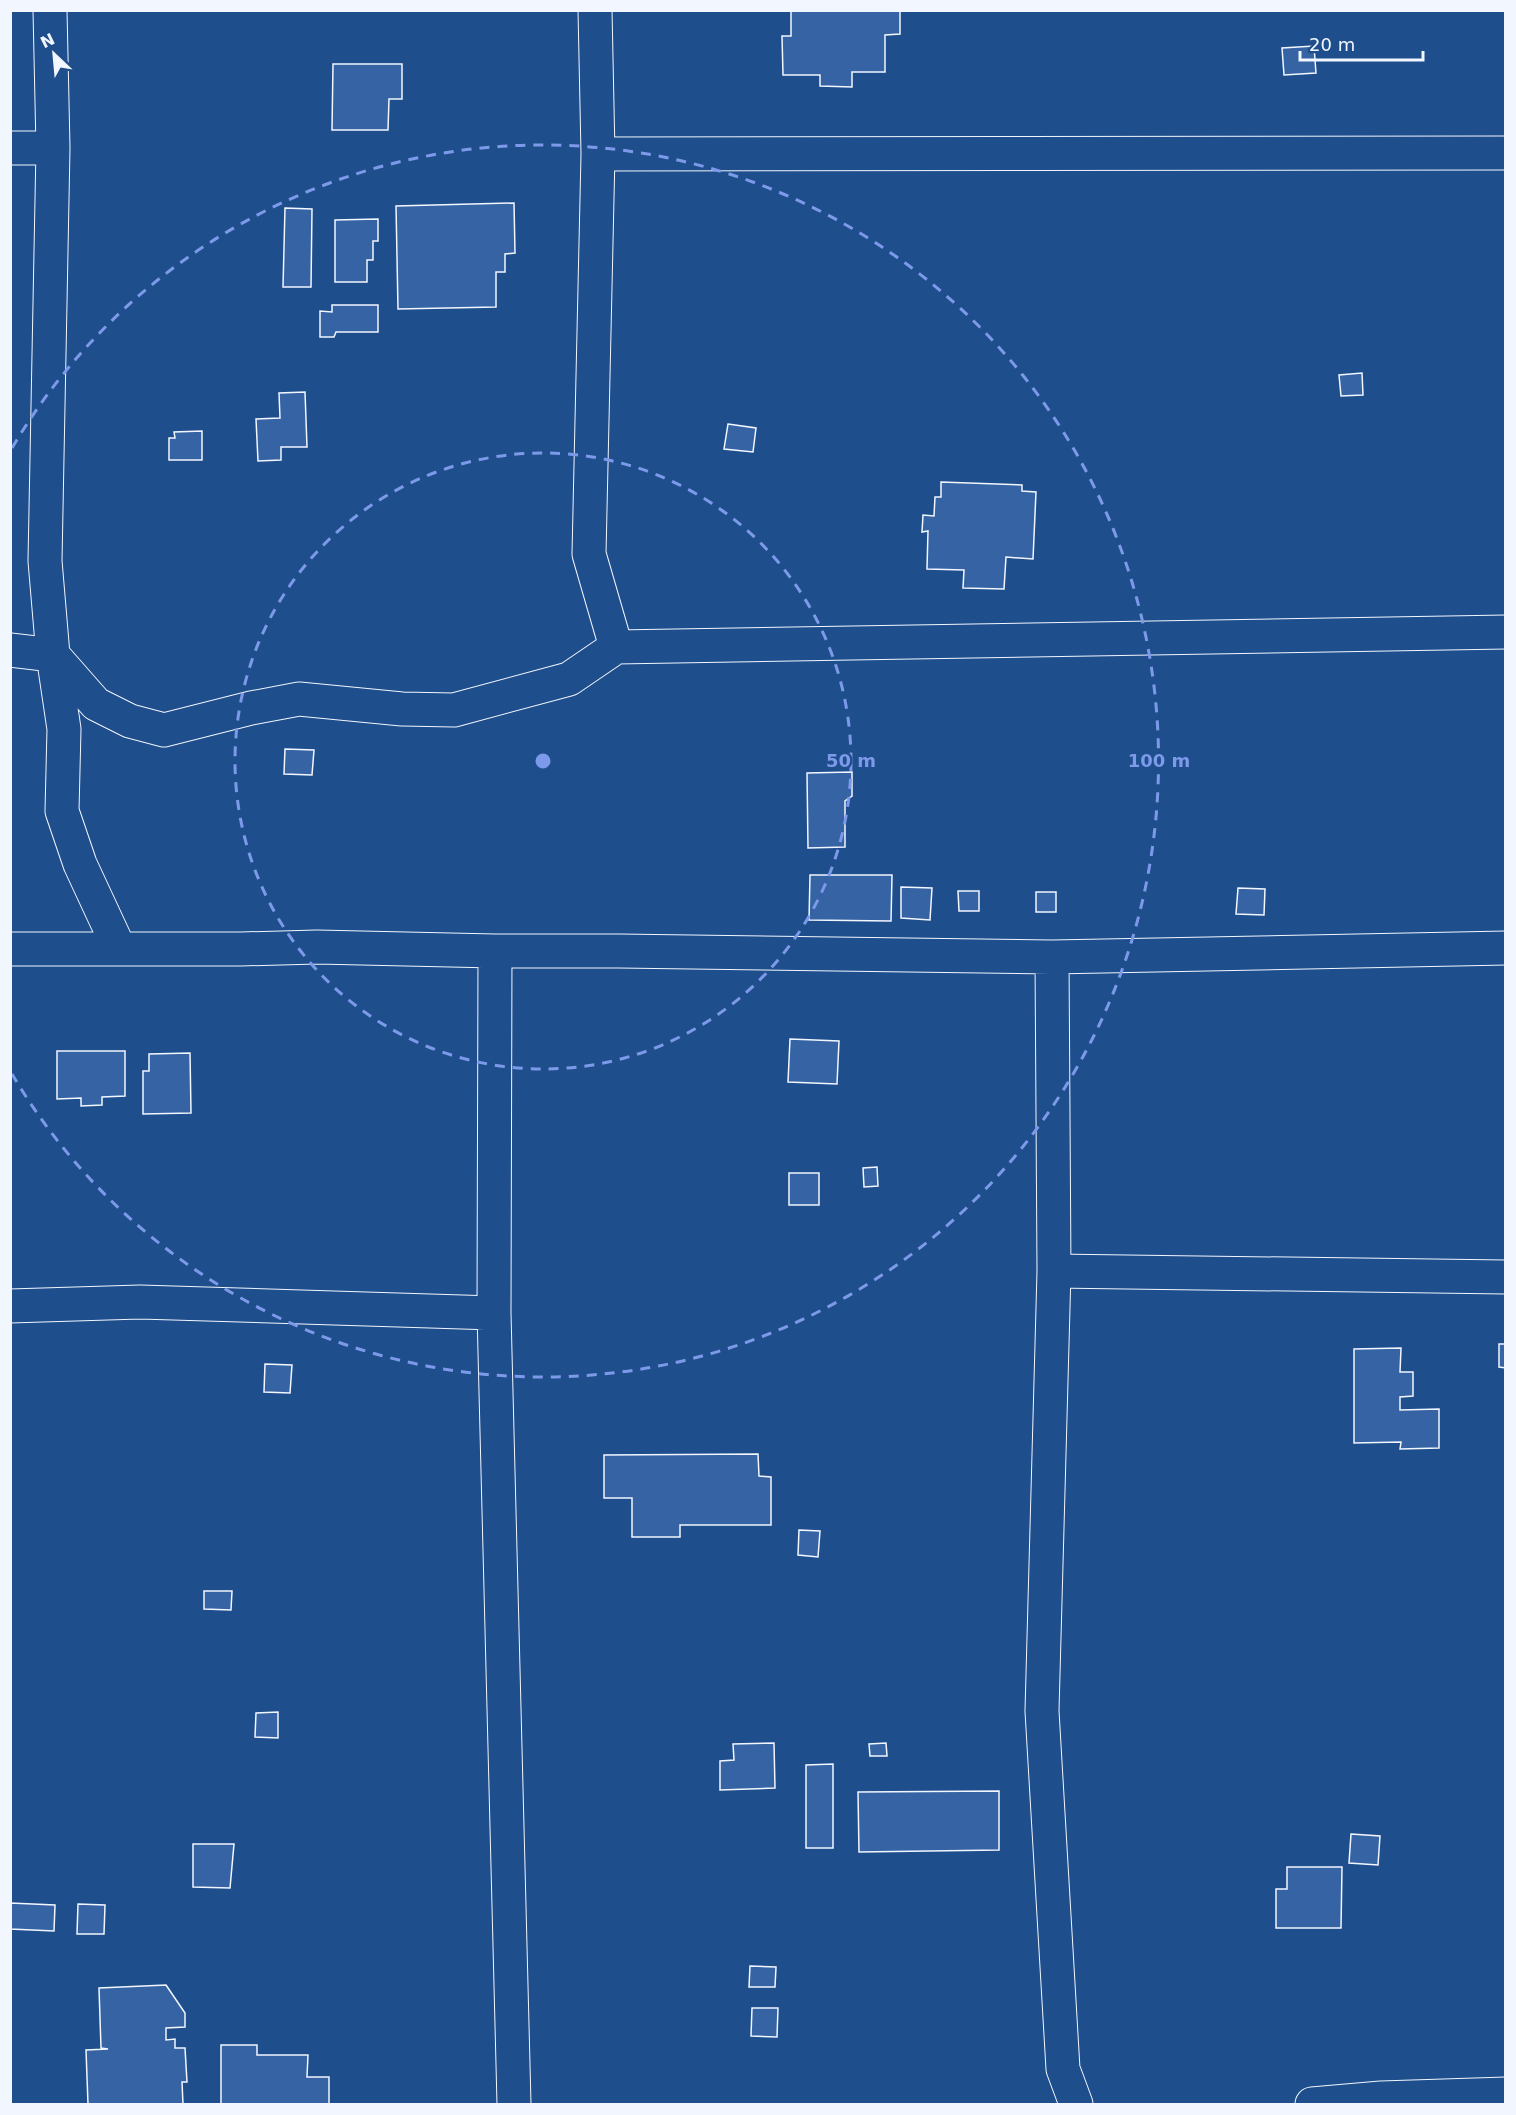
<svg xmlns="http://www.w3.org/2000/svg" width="1516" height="2115" font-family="'DejaVu Sans',sans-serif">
<rect width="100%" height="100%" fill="#1f4e8c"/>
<path fill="#3563a3" stroke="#f2f6ff" stroke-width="1.5" d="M900,10V34L885,35V72H852V87L820,86V75H783L782,36H791V11L784,10Z
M1314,46L1316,73L1284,75L1282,48Z
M333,64H402V99H389L388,130H332Z
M514,203L515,253L505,254V272H496V307L398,309L396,206Z
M285,208L312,209L311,287H283Z
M378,219V241H373V260H367V282H335V220Z
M332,305H378V332H336L334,337H320V311L332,312Z
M1362,373L1363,395L1341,396L1339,375Z
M305,392L307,447H281V460L258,461L256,419L280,418L279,393Z
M728,424L756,428L753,452L724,449Z
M202,431V460H169V438H175L174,432Z
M941,482L1022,485V491L1036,492L1033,559L1006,557L1004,589L963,588L964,570L927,569L928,531L922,532L923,515L934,516L935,497H941Z
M285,749L314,750L312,775L284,774Z
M852,772V796L845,801V847L808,848L807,773Z
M810,875H892L891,921L809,920Z
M901,887L932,888L930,920L901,918Z
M1238,888L1265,889L1264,915L1236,914Z
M958,891H979V911H959Z
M1036,892H1056V912H1036Z
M790,1039L839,1041L837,1084L788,1082Z
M57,1051H125V1096L102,1097V1105L81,1106V1098L57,1099Z
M190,1053L191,1113L143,1114V1071H149V1054Z
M877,1167L878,1186L864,1187L863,1168Z
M789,1173H819V1205H789Z
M1499,1344H1506V1368L1499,1367Z
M1401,1348L1400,1372H1413V1396L1400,1397V1410L1439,1409V1448L1400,1449L1401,1442L1354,1443V1349Z
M265,1364L292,1365L290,1393L264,1392Z
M758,1454L759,1476L771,1477V1525H680V1537H632V1498H604V1455Z
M799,1530L820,1531L818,1557L798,1555Z
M204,1591H232L231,1610L204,1609Z
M278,1712V1738L255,1737L256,1713Z
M774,1743L775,1788L720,1790V1761L734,1760L733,1744Z
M886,1743L887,1756H870L869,1744Z
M833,1764V1848H806V1765Z
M999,1791V1850L859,1852L858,1792Z
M1351,1834L1380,1836L1378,1865L1349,1863Z
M193,1844H234L230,1888L193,1887Z
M1287,1867H1342L1341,1928H1276V1889H1287Z
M10,1903L55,1905L54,1931L10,1929Z
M78,1904L105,1905L104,1934H77Z
M750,1966L776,1967L775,1987H749Z
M166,1985L185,2013V2027L166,2028V2040L175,2039V2048H185L187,2082H182L183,2104H88L86,2050L108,2049L101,2048L99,1988Z
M752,2008H778L777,2037L751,2036Z
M221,2045H257V2055H308L307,2077H329V2104H221Z"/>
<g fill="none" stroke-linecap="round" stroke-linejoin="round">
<defs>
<path id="minor" d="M50,10L53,148L45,561L53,655L64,729L62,811L80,864L119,948
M595,10L598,154L589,554L616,647
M10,148H53
M598,154L1506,153
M10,650L53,655L96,704L130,721L164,730L251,708L299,699L402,709L454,710L569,679L616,647L1506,632
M10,949H241L317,947L495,951H619L1052,957L1506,948
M495,951L494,1313L514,2104
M1052,957L1054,1271L1042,1711L1063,2069L1076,2104
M1054,1271L1506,1277
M10,1306L140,1302L494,1313
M1312,2104L1381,2098L1506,2094"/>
</defs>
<use href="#minor" stroke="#f2f6ff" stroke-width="35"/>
<use href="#minor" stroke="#1f4e8c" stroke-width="33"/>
</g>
<g fill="none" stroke="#7d9aea" stroke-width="3" stroke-dasharray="10 8">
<circle cx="543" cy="761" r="308"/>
<path d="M12 448A616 616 0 1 1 12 1074"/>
</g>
<circle cx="543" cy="761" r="9" fill="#7d9aea" stroke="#1f4e8c" stroke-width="3"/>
<g font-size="18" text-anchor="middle" font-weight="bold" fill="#7d9aea" stroke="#1f4e8c" stroke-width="4.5" stroke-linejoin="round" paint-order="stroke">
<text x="851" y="767">50 m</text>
<text x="1159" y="767">100 m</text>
</g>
<rect width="1516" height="2115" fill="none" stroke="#f2f6ff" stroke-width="24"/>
<g transform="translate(54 54) rotate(334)" stroke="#1f4e8c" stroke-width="4.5" paint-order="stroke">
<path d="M0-4.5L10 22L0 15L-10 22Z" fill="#f2f6ff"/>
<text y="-9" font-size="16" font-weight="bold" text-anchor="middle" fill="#f2f6ff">N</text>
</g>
<path d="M1300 51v9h123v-9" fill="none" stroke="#f2f6ff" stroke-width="3"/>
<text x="1309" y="51" font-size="18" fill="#f2f6ff" stroke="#1f4e8c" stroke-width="4.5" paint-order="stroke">20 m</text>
</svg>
